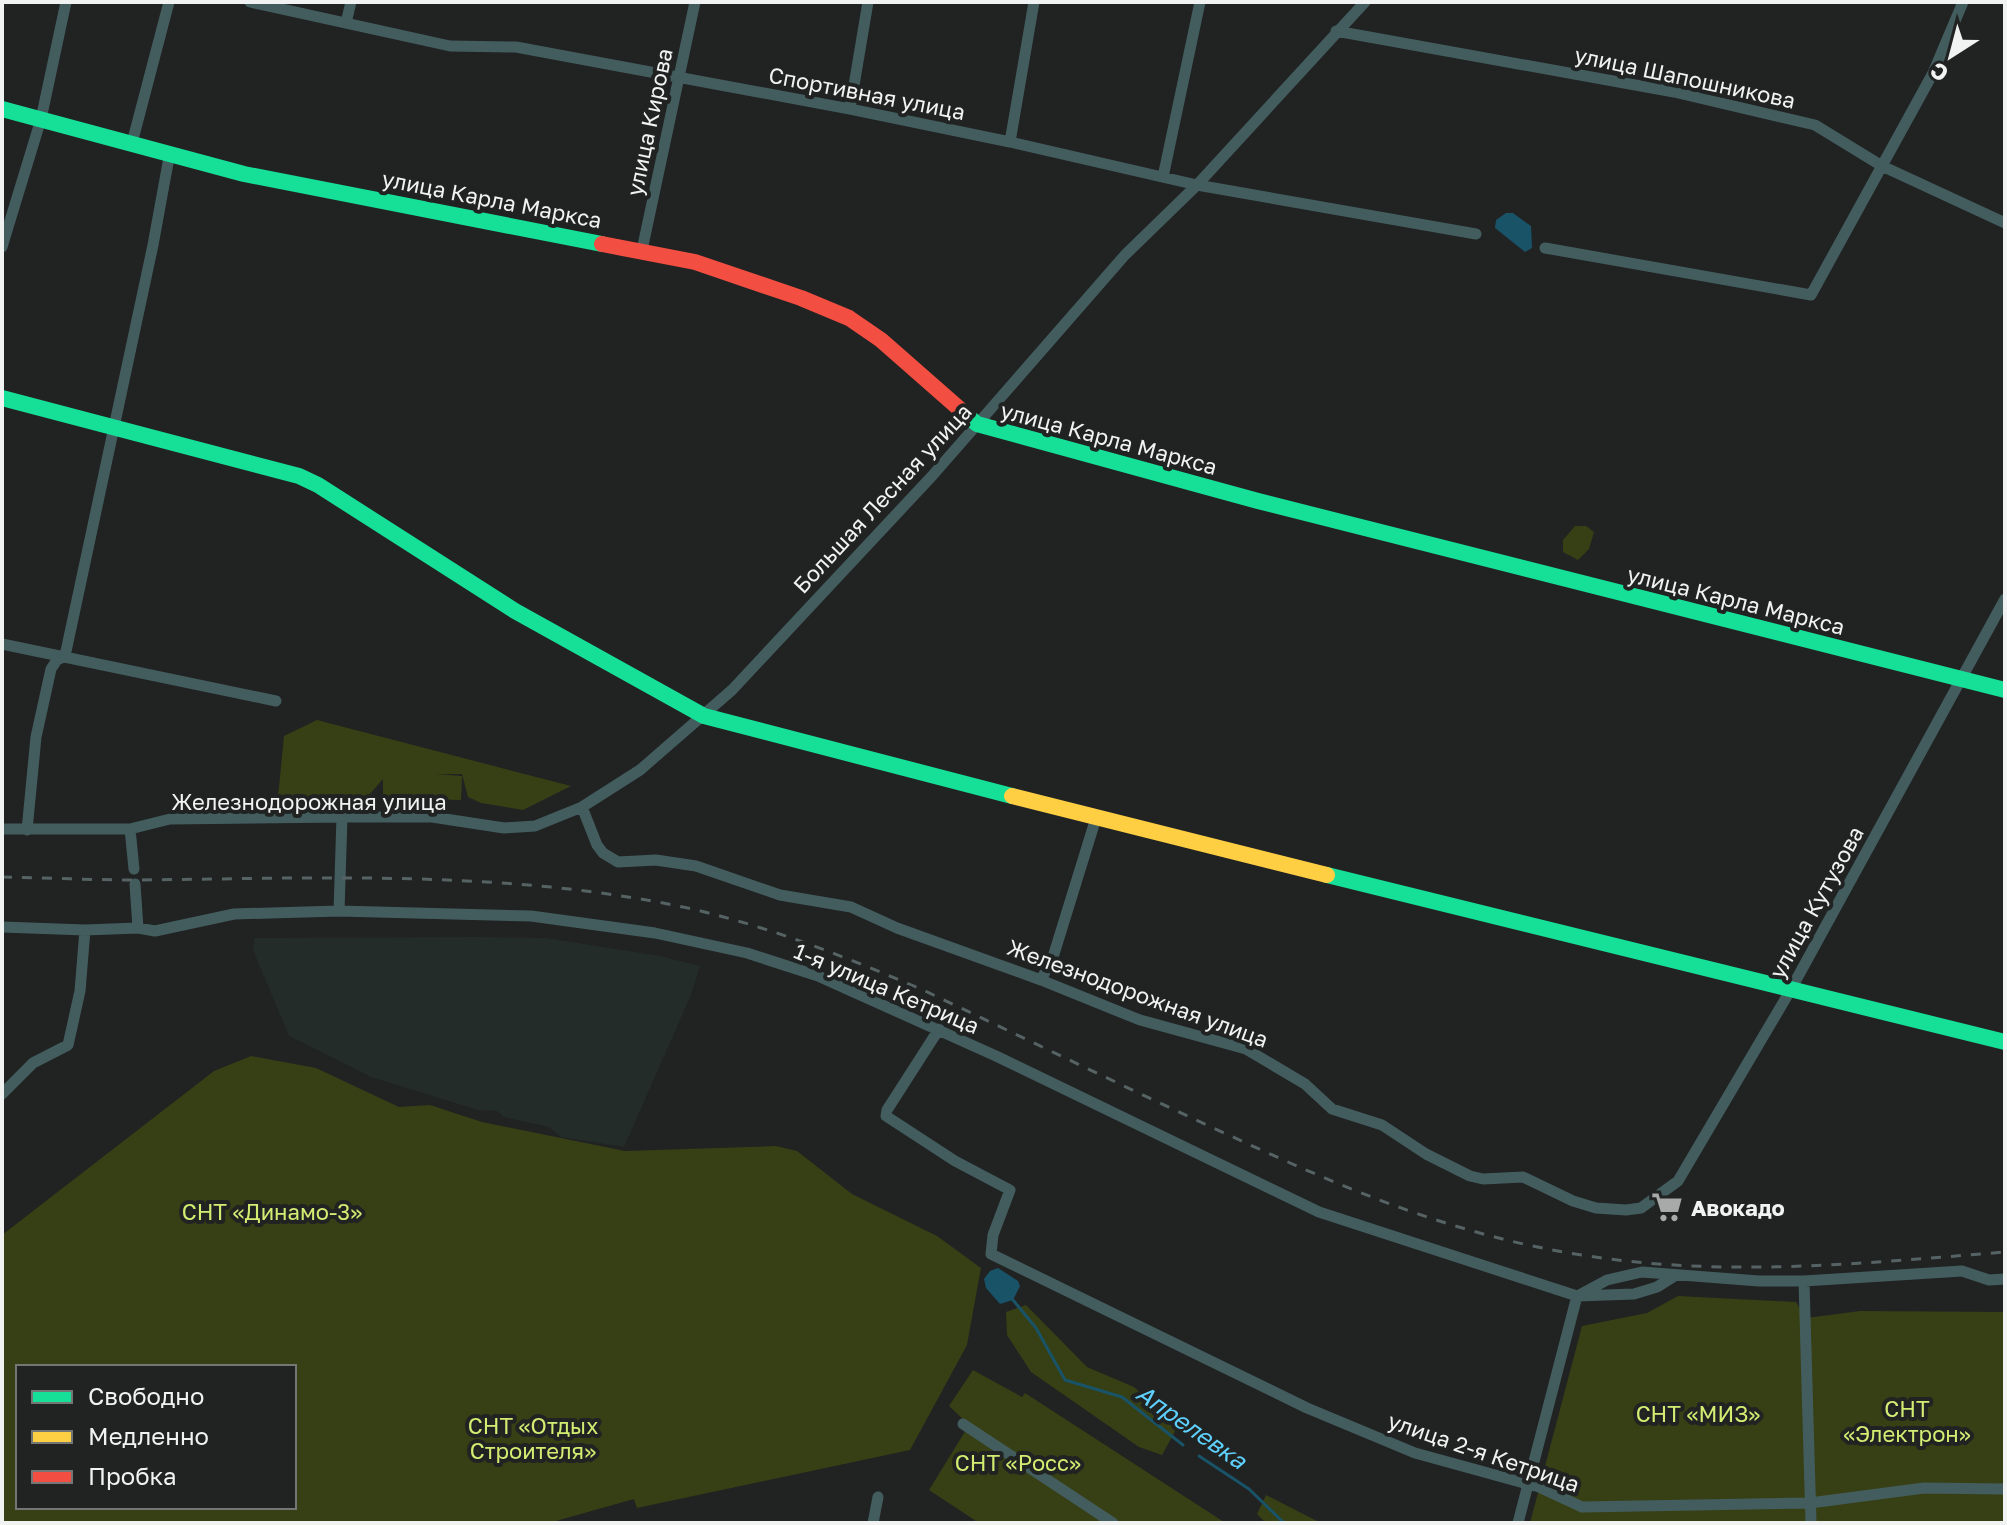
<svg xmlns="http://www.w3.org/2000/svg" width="2007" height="1525" font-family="'Golos Text',sans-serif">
<rect width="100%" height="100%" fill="#212222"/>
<path fill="#242c29" d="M474,937L546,938L660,956L700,966L691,995L624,1147L561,1137L549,1127L504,1117L497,1111L478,1110L371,1077L289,1036L253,950L254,938Z"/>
<path fill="#373f15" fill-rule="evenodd" d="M1575,526H1586L1594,532L1589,549L1578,560L1563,552V540Z
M317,720L571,786L523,810L481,803L468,797L462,774H436L462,776L461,800L383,798V779L362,803L277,807L284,736Z
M251,1056L316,1068L399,1107L430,1105L482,1122L625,1151L776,1146L797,1151L852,1194L937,1236L981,1268L967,1345L910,1450L637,1508L634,1499L549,1523H2V1235L214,1071ZM18,1367H294V1507H18Z
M1678,1296L1796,1302L1806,1318L1860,1311L2005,1312V1523H1530L1582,1326L1647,1313Z
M1026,1305L1087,1367L1134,1387L1178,1426L1162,1455L1139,1447L1031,1372L1007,1335L1006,1312Z
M973,1370L1022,1397L1025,1393L1224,1522L979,1523L929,1490L969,1425L949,1406Z
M1266,1495L1321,1523H1266L1257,1514Z"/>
<path fill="#195368" d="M1506,213H1513L1531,226L1532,248L1525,252L1495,228L1496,220Z
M998,1268L1018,1281L1020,1286L1013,1300L1000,1304L986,1288L984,1279L990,1271Z"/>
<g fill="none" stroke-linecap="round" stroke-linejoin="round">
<path stroke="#195368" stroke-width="3" d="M1013,1300L1036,1328L1065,1380L1122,1397L1183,1445
M1199,1456L1249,1489L1284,1523"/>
<path stroke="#435d5f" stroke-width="11" d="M250,2L450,46L516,47L850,109L1010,142L1197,185L1476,234
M346,23L351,2
M1336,31L1674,92L1815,125L1882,166L2005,223
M850,109L868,2
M1010,142L1034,2
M132,143L169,2
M1163,177L1200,2
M2,247L41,119L66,2
M1545,248L1811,295L1933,73L1963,2
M642,250L695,2
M2,644L276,701
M582,807L597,845L603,853L618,862L656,860L696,866L780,895L851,907L897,928L1041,980L1140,1020L1246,1049L1305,1084L1332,1109L1382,1125L1426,1154L1470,1176L1483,1179L1523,1177L1573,1201L1596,1208L1626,1210L1641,1208L1678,1181L1790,991L2005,599
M2,829H130L170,819L342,817H432L504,828L535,826L582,807L640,770L732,690L932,476L1125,255L1197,185L1365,2
M130,829L134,869
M27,830L36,737L51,669L57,660L65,656L153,245L170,152
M135,884L138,928
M339,911L342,817
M2,927L85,930L138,928L155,931L234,914L339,911L531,916L655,933L747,953L818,976L996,1056L1319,1212L1577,1296L1634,1294L1657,1287L1676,1275
M1041,980L1053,957L1096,818
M939,1029L887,1110L886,1116L955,1161L1010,1190L993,1235L991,1254L1307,1408L1415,1453L1539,1487L1582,1507L1810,1503L1924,1488L2005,1489
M2,1094L33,1063L68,1045L80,991L85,930
M1804,1281L1811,1523
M1581,1294L1607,1280L1642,1272L1759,1281H1804L1962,1271L1989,1280L2005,1279
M963,1424L1113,1523
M873,1523L878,1497
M1518,1523L1577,1296"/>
<path stroke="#16e098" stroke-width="16" d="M2,109L244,174L602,244
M2,398L299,476L318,485L515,611L704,716L1012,796
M963,412L977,424L1258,501L2005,690
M1327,875L2005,1042"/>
<path stroke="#ffcf43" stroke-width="16" d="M1012,796L1327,875"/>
<path stroke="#f24e42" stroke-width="16" d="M602,244L695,262L801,298L849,318L881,340L963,412"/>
<path stroke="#566364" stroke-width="3" stroke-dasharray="10 10" stroke-linecap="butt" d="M2,877C48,878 95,880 141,880C322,878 505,870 683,907C766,925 846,957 923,990C1018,1035 1112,1081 1207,1125C1336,1185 1452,1237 1595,1257C1733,1277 1867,1263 2005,1252"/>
</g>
<defs>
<symbol id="supermarket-bare" viewBox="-9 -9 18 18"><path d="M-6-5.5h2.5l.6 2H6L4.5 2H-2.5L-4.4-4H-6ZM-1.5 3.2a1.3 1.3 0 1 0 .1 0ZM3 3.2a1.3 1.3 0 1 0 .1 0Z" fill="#a8aaa9" stroke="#202322" stroke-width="2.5" paint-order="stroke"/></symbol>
</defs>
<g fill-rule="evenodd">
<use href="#supermarket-bare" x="1645" y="1185" width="44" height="44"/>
</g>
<g text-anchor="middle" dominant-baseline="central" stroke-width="8" stroke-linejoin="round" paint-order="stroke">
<g font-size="22" fill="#f1f3f2" stroke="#202322">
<text transform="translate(1685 77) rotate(12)">улица Шапошникова</text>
<text transform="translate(867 93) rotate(11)">Спортивная улица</text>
<text transform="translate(649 122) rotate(-78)">улица Кирова</text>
<text transform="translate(492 199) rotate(11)">улица Карла Маркса</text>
<text transform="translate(1109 438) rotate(15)">улица Карла Маркса</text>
<text transform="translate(882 498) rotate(-47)">Большая Лесная улица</text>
<text transform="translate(1736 600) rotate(14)">улица Карла Маркса</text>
<text x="309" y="801">Железнодорожная улица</text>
<text transform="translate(1816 902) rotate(-61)">улица Кутузова</text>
<text transform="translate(887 988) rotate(23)">1-я улица Кетрица</text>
<text transform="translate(1138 993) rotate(20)">Железнодорожная улица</text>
<text transform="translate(1484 1452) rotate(19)">улица 2-я Кетрица</text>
</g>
<g font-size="22" font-weight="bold" fill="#f1f3f2" stroke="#202322" text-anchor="start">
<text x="1691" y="1207">Авокадо</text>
</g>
<g font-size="22" fill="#d3ed72" stroke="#202322">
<text x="272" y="1211">СНТ «Динамо-3»</text>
<text x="1907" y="1408">СНТ<tspan x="1907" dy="25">«Электрон»</tspan></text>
<text x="1698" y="1413">СНТ «МИЗ»</text>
<text x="533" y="1425">СНТ «Отдых<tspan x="533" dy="25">Строителя»</tspan></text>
<text x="1018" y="1462">СНТ «Росс»</text>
</g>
<g font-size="24" font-style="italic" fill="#5ed1ff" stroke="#202322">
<text transform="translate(1192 1426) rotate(35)">Апрелевка</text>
</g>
</g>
<rect width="2007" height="1525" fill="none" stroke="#f1f3f2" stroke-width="8"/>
<rect x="16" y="1365" width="280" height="144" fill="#202322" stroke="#747675" stroke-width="2"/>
<rect x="32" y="1391" width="40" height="12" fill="#16e098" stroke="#747675" stroke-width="2"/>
<text x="88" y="1405" font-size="24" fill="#f1f3f2">Свободно</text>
<rect x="32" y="1431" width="40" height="12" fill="#ffcf43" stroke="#747675" stroke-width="2"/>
<text x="88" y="1445" font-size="24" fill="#f1f3f2">Медленно</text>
<rect x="32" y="1471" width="40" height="12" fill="#f24e42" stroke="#747675" stroke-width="2"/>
<text x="88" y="1485" font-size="24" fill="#f1f3f2">Пробка</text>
<g transform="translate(1951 56) rotate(216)" stroke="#202322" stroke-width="6" paint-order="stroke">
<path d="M0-6L14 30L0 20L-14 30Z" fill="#f1f3f2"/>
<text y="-12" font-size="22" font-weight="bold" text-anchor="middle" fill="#f1f3f2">С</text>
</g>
</svg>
